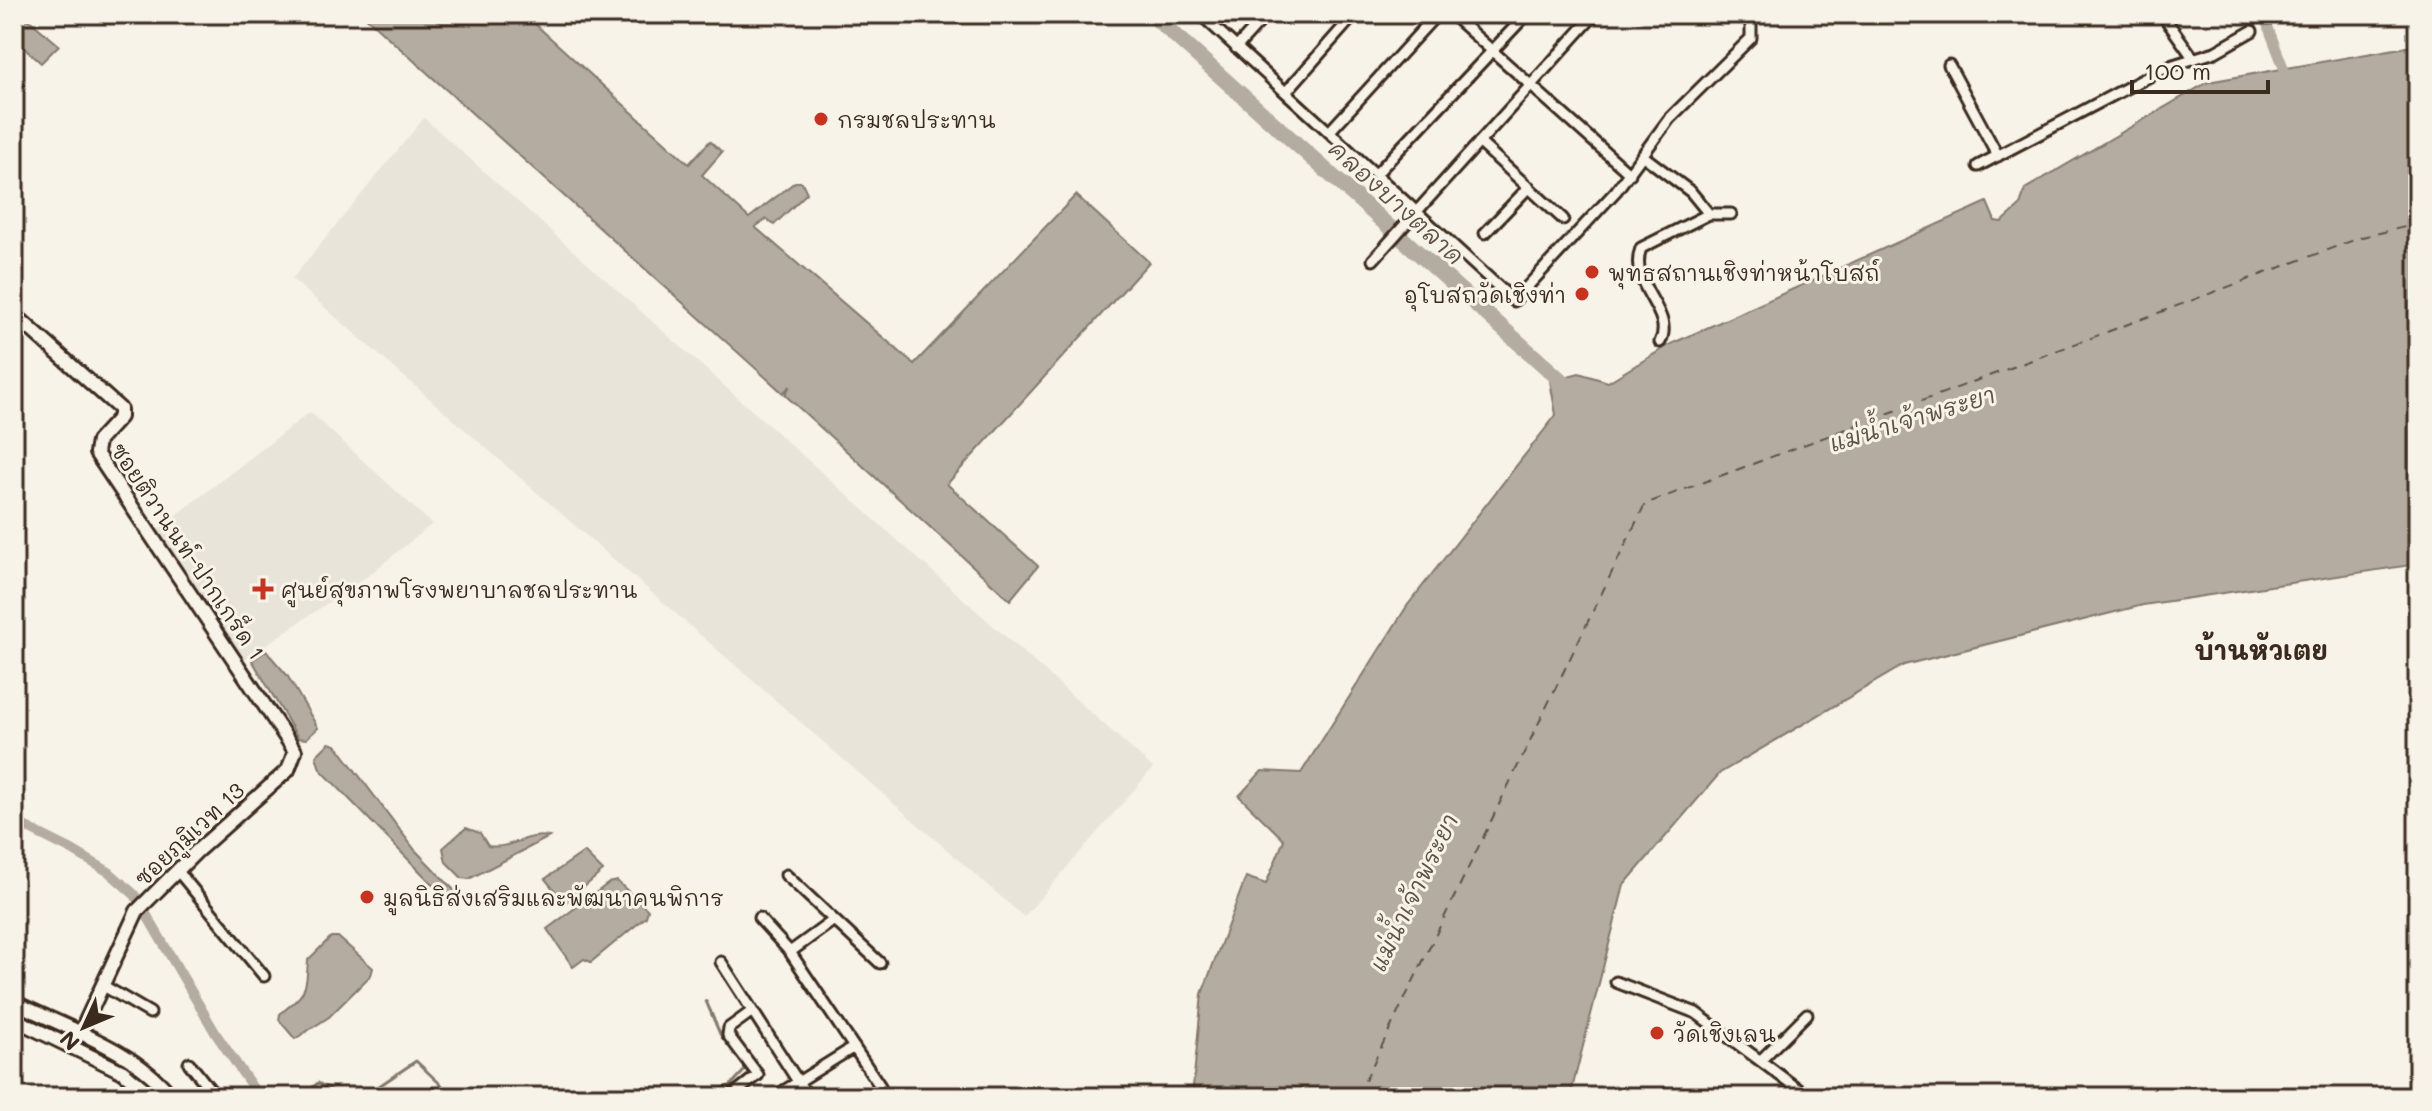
<svg xmlns="http://www.w3.org/2000/svg" width="2432" height="1111" font-family="Mali,'Playpen Sans Thai',sans-serif">
<rect width="100%" height="100%" fill="#f7f3e8"/>
<filter id="ink" filterUnits="userSpaceOnUse"><feTurbulence type="fractalNoise" baseFrequency=".0125" numOctaves="2"/><feDisplacementMap in="SourceGraphic" scale="16" xChannelSelector="R" yChannelSelector="G"/><feConvolveMatrix kernelMatrix="1 2 1 2 8 2 1 2 1" color-interpolation-filters="sRGB"/></filter>
<g filter="url(#ink)">
<path fill="#e9e4d9" d="M424,118L1153,768L1024,917L292,279Z
M310,412L432,524L369,575L242,661L156,531Z"/>
<path fill="#b4aca0" stroke="#84786c" stroke-width="2" d="M22,14L59,45L41,63L14,39V21Z
M362,14H524L689,164L710,141L722,152L702,175L749,218L795,182H802L807,193L774,225L767,219L755,227L914,364L1076,195L1149,262L947,484L1038,566L1010,600L785,395L790,386L783,393Z
M2418,45V564L2143,605L1904,665L1720,773L1624,885L1570,1097H1192L1202,994L1246,877L1266,884L1284,840L1239,796L1262,771L1301,773L1407,606L1556,415L1550,381L1579,373L1608,382L1671,344L1987,202L1995,221L2002,222L2020,206L2025,189L2208,82Z
M266,651L287,675L318,728L306,739L298,738L252,660Z
M329,743L336,745L415,850L456,892L455,896L442,894L320,769L316,756Z
M466,828L480,833L488,846C511,850 527,832 549,837L469,879L462,878L446,862L443,848Z
M584,852L603,871L565,903L545,879Z
M617,881L648,910L646,917L591,962L584,959L573,967L547,929L609,883Z
M331,937H338L373,968L371,975L329,1017L295,1039L279,1020L280,1014C306,993 306,993 308,960Z"/>
<g fill="none" stroke-linecap="round" stroke-linejoin="round">
<path stroke="#84786c" stroke-width="3" d="M706,1001L720,1034L740,1059
M302,1097L318,1083L344,1097
M363,1097L416,1061L454,1097
M691,1097L730,1086L745,1070V1065"/>
<path stroke="#b4aca0" stroke-width="10" d="M2263,14L2288,79
M14,821L72,850L109,872L135,895L216,1034L259,1097"/>
<path stroke="#b4aca0" stroke-width="16" d="M1151,14L1575,393"/>
<path stroke="#5f5145" stroke-width="2" stroke-dasharray="10 8" stroke-linecap="butt" d="M1357,1097L1645,504L2362,237L2418,224"/>
<defs>
<path id="street" d="M1200,14L1514,301L1616,191L1669,119L1751,38V20L1746,14
M1451,14L1630,174
M2162,14L2194,59
M1236,48L1267,14
M1949,65L1998,156
M1286,92L1355,14
M1330,131L1437,14
M1479,142L1563,219
M1642,155L1691,192L1709,214
M1978,166L2167,67L2215,52L2252,31
M1377,173L1527,14
M1485,233L1529,187
M1373,260L1595,14
M1660,342C1676,312 1627,286 1641,248L1709,214H1731
M177,870L264,976
M786,875L880,963
M759,918L790,952L880,1086
M790,952L834,920
M721,962L808,1097
M1616,982L1696,1013L1809,1097
M102,985L150,1013
M1761,1060L1807,1014
M189,1063L216,1097
M730,1097L758,1075L728,1035L729,1028L751,1012
M774,1097L854,1047"/>
<path id="secondary" d="M14,314L120,409V417L98,441L96,453L295,751L288,770L197,851L137,911L80,1034
M14,1002C68,1029 134,1049 172,1097
M14,1019L123,1072L154,1097"/>
</defs>
<use href="#street" stroke="#3b2a1e" stroke-width="15"/>
<use href="#secondary" stroke="#3b2a1e" stroke-width="18"/>
<use href="#street" stroke="#f7f3e8" stroke-width="9"/>
<use href="#secondary" stroke="#f7f3e8" stroke-width="12"/>
</g>
</g>
<g fill="#c8321e" stroke="#f7f3e8" stroke-width="3">
<circle cx="821" cy="119" r="8"/>
<circle cx="1592" cy="272" r="8"/>
<circle cx="1582" cy="294" r="8"/>
<path d="M259 577h8v8h8v8h-8v8h-8v-8h-8v-8h8z"/>
<circle cx="367" cy="897" r="8"/>
<circle cx="1657" cy="1033" r="8"/>
</g>
<g text-anchor="middle" dominant-baseline="central" stroke-width="6" stroke-linejoin="round" paint-order="stroke">
<g font-size="22" fill="#3b2a1e" stroke="#f7f3e8" text-anchor="start">
<text x="837" y="119">กรมชลประทาน</text>
<text x="1608" y="272">พุทธสถานเชิงท่าหน้าโบสถ์</text>
<text x="1566" y="294" text-anchor="end">อุโบสถวัดเชิงท่า</text>
<text x="281" y="589">ศูนย์สุขภาพโรงพยาบาลชลประทาน</text>
<text x="383" y="897">มูลนิธิส่งเสริมและพัฒนาคนพิการ</text>
<text x="1673" y="1033">วัดเชิงเลน</text>
</g>
<g font-size="22" fill="#3b2a1e" stroke="#f7f3e8">
<text transform="translate(188 551) rotate(56)">ซอยติวานนท์-ปากเกร็ด 1</text>
<text transform="translate(189 834) rotate(-43)">ซอยภูมิเวท 13</text>
</g>
<g font-size="24" font-style="italic" fill="#5f5145" stroke="#f7f3e8">
<text transform="translate(1397 202) rotate(42)">คลองบางตลาด</text>
<text transform="translate(1912 418) rotate(-17)">แม่น้ำเจ้าพระยา</text>
<text transform="translate(1413 892) rotate(-64)">แม่น้ำเจ้าพระยา</text>
</g>
<g font-size="26" font-weight="bold" fill="#3b2a1e" stroke="#f7f3e8">
<text x="2261" y="650">บ้านหัวเตย</text>
</g>
</g>
<rect width="2432" height="1111" fill="none" stroke="#f7f3e8" stroke-width="48"/>
<rect x="24" y="24" width="2384" height="1063" fill="none" stroke="#3b2a1e" stroke-width="3" filter="url(#ink)"/>
<g transform="translate(84 1027) rotate(226)" stroke="#f7f3e8" stroke-width="6" paint-order="stroke">
<path d="M0-6L14 30L0 20L-14 30Z" fill="#3b2a1e"/>
<text y="-12" font-size="22" font-weight="bold" text-anchor="middle" fill="#3b2a1e">N</text>
</g>
<path d="M2132 80v12h136v-12" fill="none" stroke="#3b2a1e" stroke-width="4"/>
<text x="2144" y="80" font-size="24" fill="#3b2a1e" stroke="#f7f3e8" stroke-width="6" paint-order="stroke">100 m</text>
</svg>
